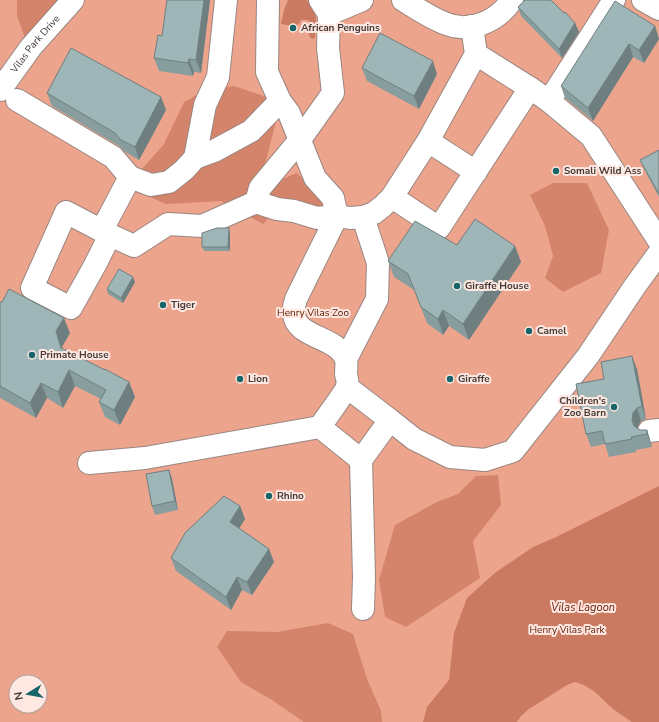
<svg xmlns="http://www.w3.org/2000/svg" width="659" height="722" font-family="'Nunito Sans',sans-serif">
<rect width="100%" height="100%" fill="#f1dbd4"/>
<path fill="#eda48d" fill-rule="evenodd" d="M0,0H659V722H0ZM16,682H40V706H16Z"/>
<path fill="#d4846b" d="M17,0H62L25,38L17,16Z
M234,86L269,98L277,118L265,164L280,180L297,173L332,210L272,215L263,224L221,201L166,204L143,194L142,169L164,144L184,102L206,90Z
M553,183H587L609,230L601,273L563,292L545,278L553,256L545,226L530,195Z
M498,475L501,505L473,541L480,578L406,627L385,617L379,580L395,525L437,502L458,494L476,476Z
M328,623L353,634L367,679L381,711L382,722H304L272,700L241,682L217,647L227,631L277,632Z"/>
<path fill="#c97a61" d="M288,0H306L308,1L316,17L315,38L312,39L310,37L308,32L311,29V23L308,20H301L299,24L293,26L281,24L284,10Z
M659,486V722H632L613,709L595,692L584,685L575,682L567,685L529,709L521,716L517,722H423L427,707L449,680L454,633L467,598L496,572L533,547L554,538Z"/>
<g fill="none" stroke-linecap="round" stroke-linejoin="round">
<defs>
<g id="street">
<path d="M268,0L267,72L280,101L289,113L315,178L333,198L337,216L296,299C282,340 335,332 346,359C347,363 346,370 346,374C347,378 348,383 347,386C346,392 324,420 320,427L361,460L390,420L347,387"/>
<path d="M403,0C416,8 429,17 444,23C469,34 497,22 512,0"/>
<path d="M643,0L659,9"/>
<path d="M329,14L362,0"/>
<path d="M476,54L530,88"/>
<path id="s1" d="M0,90L31,47L73,0"/>
<path d="M17,100L113,157L130,177"/>
<path d="M549,101L591,136L659,241"/>
<path d="M428,141L476,54L472,26"/>
<path d="M195,158L205,105L218,77L226,0"/>
<path d="M476,172L428,141L392,197L439,228L530,88L549,101L614,0"/>
<path d="M256,202L260,188L299,141L333,93L328,48L329,14L320,0"/>
<path d="M66,212L110,235L95,265L71,308L32,288Z"/>
<path d="M102,230L130,177L151,185L169,182L184,170L195,158L214,151L251,131L280,101"/>
<path d="M110,235L134,246L168,224L202,226L256,202L277,209L294,211L317,218L337,216L350,218L363,217L374,213L383,206L392,197"/>
<path d="M346,359L377,299L378,263L363,217"/>
<path d="M390,420L414,439L450,457L485,460L513,451L588,356L635,286L659,253"/>
<path d="M649,431L659,430"/>
<path d="M361,460L364,577L363,609"/>
<path d="M89,463L145,458L320,427"/>
</g>
</defs>
<use href="#street" stroke="#9a8680" stroke-width="24"/>
<use href="#street" stroke="#fff" stroke-width="22"/>
</g>
<path fill="#889d9d" d="M210,0L201,73L194,72L193,76L159,71L154,58Z
M518,7L564,13L575,23L579,32L562,58L521,16Z
M655,26L659,39L644,63L633,57L593,121L565,98L561,86Z
M362,68L437,74L419,109L367,81Z
M47,93L161,97L166,110L139,160L125,152L119,146L52,106Z
M659,150V197L644,169L640,160Z
M230,233V251H204L202,247Z
M457,245L515,246L521,262L469,340L449,326L443,335L427,323L414,290L394,277L388,261Z
M135,282L123,303L108,294L107,289Z
M0,302L70,333L62,347L63,349L129,382L135,397L120,425L105,417L99,402L101,399L75,386L63,408L47,398L36,418L0,398Z
M637,369L646,419L641,421L638,426L637,428L640,430H647L652,447L636,450V452L609,457L605,444L591,447L586,434L604,379Z
M169,470L172,479L178,510L155,515L152,506Z
M240,506L245,519L239,528L269,549L274,562L252,595L242,590L231,610L176,571L171,558Z"/>
<path fill="#6f7f80" d="M204,0H210L201,73L196,60Z
M575,23L579,32L562,58L559,49Z
M655,26L659,39L644,63L639,50Z
M629,44L633,57L593,121L588,108Z
M189,59L194,72L193,76L188,63Z
M433,61L437,74L419,109L414,96Z
M161,97L166,110L139,160L135,147Z
M229,228L230,233V251L228,247Z
M515,246L521,262L469,340L463,324Z
M133,277L135,282L123,303L121,298Z
M443,310L449,326L443,335L438,319Z
M64,318L70,333L62,347L66,364L61,348L56,331Z
M632,356L637,369L646,419L642,406Z
M69,370L75,386L63,408L58,392Z
M129,382L135,397L120,425L114,410Z
M41,383L47,398L36,418L30,403Z
M637,408L641,421L638,426L637,433L632,420L633,413Z
M647,430L651,443L652,447L647,434Z
M169,470L172,479L178,510L175,501Z
M240,506L245,519L235,535L230,522Z
M269,549L274,562L252,595L247,582Z
M237,577L242,590L231,610L226,597Z"/>
<path fill="#9eb6b7" stroke="#6f7f80" d="M167,0H204L196,60L189,59L188,63L154,58L158,35L162,36Z
M525,0H551L564,13L565,12L575,23L559,49L518,7Z
M615,1L655,26L639,50L629,44L588,108L561,86Z
M380,33L433,61L414,96L362,68Z
M71,48L161,97L135,147L121,140L115,133L47,93Z
M659,150V194L640,160Z
M475,219L515,246L463,324L443,310L438,319L421,307L408,274L388,261L415,221L457,245Z
M217,228H229L228,247H202V233Z
M119,269L133,277L121,298L107,289Z
M9,289L64,318L56,331L61,348L105,370V369L129,382L114,410L99,402L106,390L69,370L58,392L41,383L30,403L0,386V302H2Z
M632,356L642,406L637,408L633,413L632,420L634,426L640,430H647V434L631,437L632,439L605,444L602,431L586,434L576,384L604,379L601,362Z
M169,470L175,501L152,506L146,474Z
M224,496L240,506L230,522L269,549L247,582L237,577L226,597L171,558L185,533Z"/>
<g fill="#17656a" stroke="#fee8e1" stroke-width="1.5">
<circle cx="293" cy="28" r="4"/>
<circle cx="556" cy="171" r="4"/>
<circle cx="457" cy="286" r="4"/>
<circle cx="163" cy="305" r="4"/>
<circle cx="529" cy="331" r="4"/>
<circle cx="32" cy="355" r="4"/>
<circle cx="240" cy="379" r="4"/>
<circle cx="450" cy="379" r="4"/>
<circle cx="614" cy="407" r="4"/>
<circle cx="269" cy="496" r="4"/>
</g>
<g text-anchor="middle" dominant-baseline="central" stroke-width="4" stroke-linejoin="round" paint-order="stroke">
<g font-size="10" font-weight="bold" fill="#433a38" stroke="#fee8e1" text-anchor="start">
<text x="301" y="28">African Penguins</text>
<text x="564" y="171">Somali Wild Ass</text>
<text x="465" y="286">Giraffe House</text>
<text x="171" y="305">Tiger</text>
<text x="537" y="331">Camel</text>
<text x="40" y="355">Primate House</text>
<text x="248" y="379">Lion</text>
<text x="458" y="379">Giraffe</text>
<text x="606" y="401" text-anchor="end">Children's<tspan x="606" dy="12">Zoo Barn</tspan></text>
<text x="277" y="496">Rhino</text>
</g>
<g font-size="10" fill="#433a38" stroke="#fee8e1">
<text stroke="none"><textPath href="#s1" startOffset="58">Vilas Park Drive</textPath></text>
</g>
<g font-size="10" fill="#5f1800" stroke="#fee8e1">
<text x="313" y="313">Henry Vilas Zoo</text>
<text x="567" y="630">Henry Vilas Park</text>
</g>
<g font-size="11" font-style="italic" fill="#6b2309" stroke="#fee8e1">
<text x="583" y="607">Vilas Lagoon</text>
</g>
</g>
<g transform="translate(28 694) rotate(259)"><circle r="19" fill="#fee8e1" stroke="#b3a29d"/>
<path d="M0-3L7 15L0 10L-7 15Z" fill="#17656a"/>
<text y="-6" font-size="11" font-weight="bold" text-anchor="middle" fill="#433a38">N</text>
</g>
</svg>
